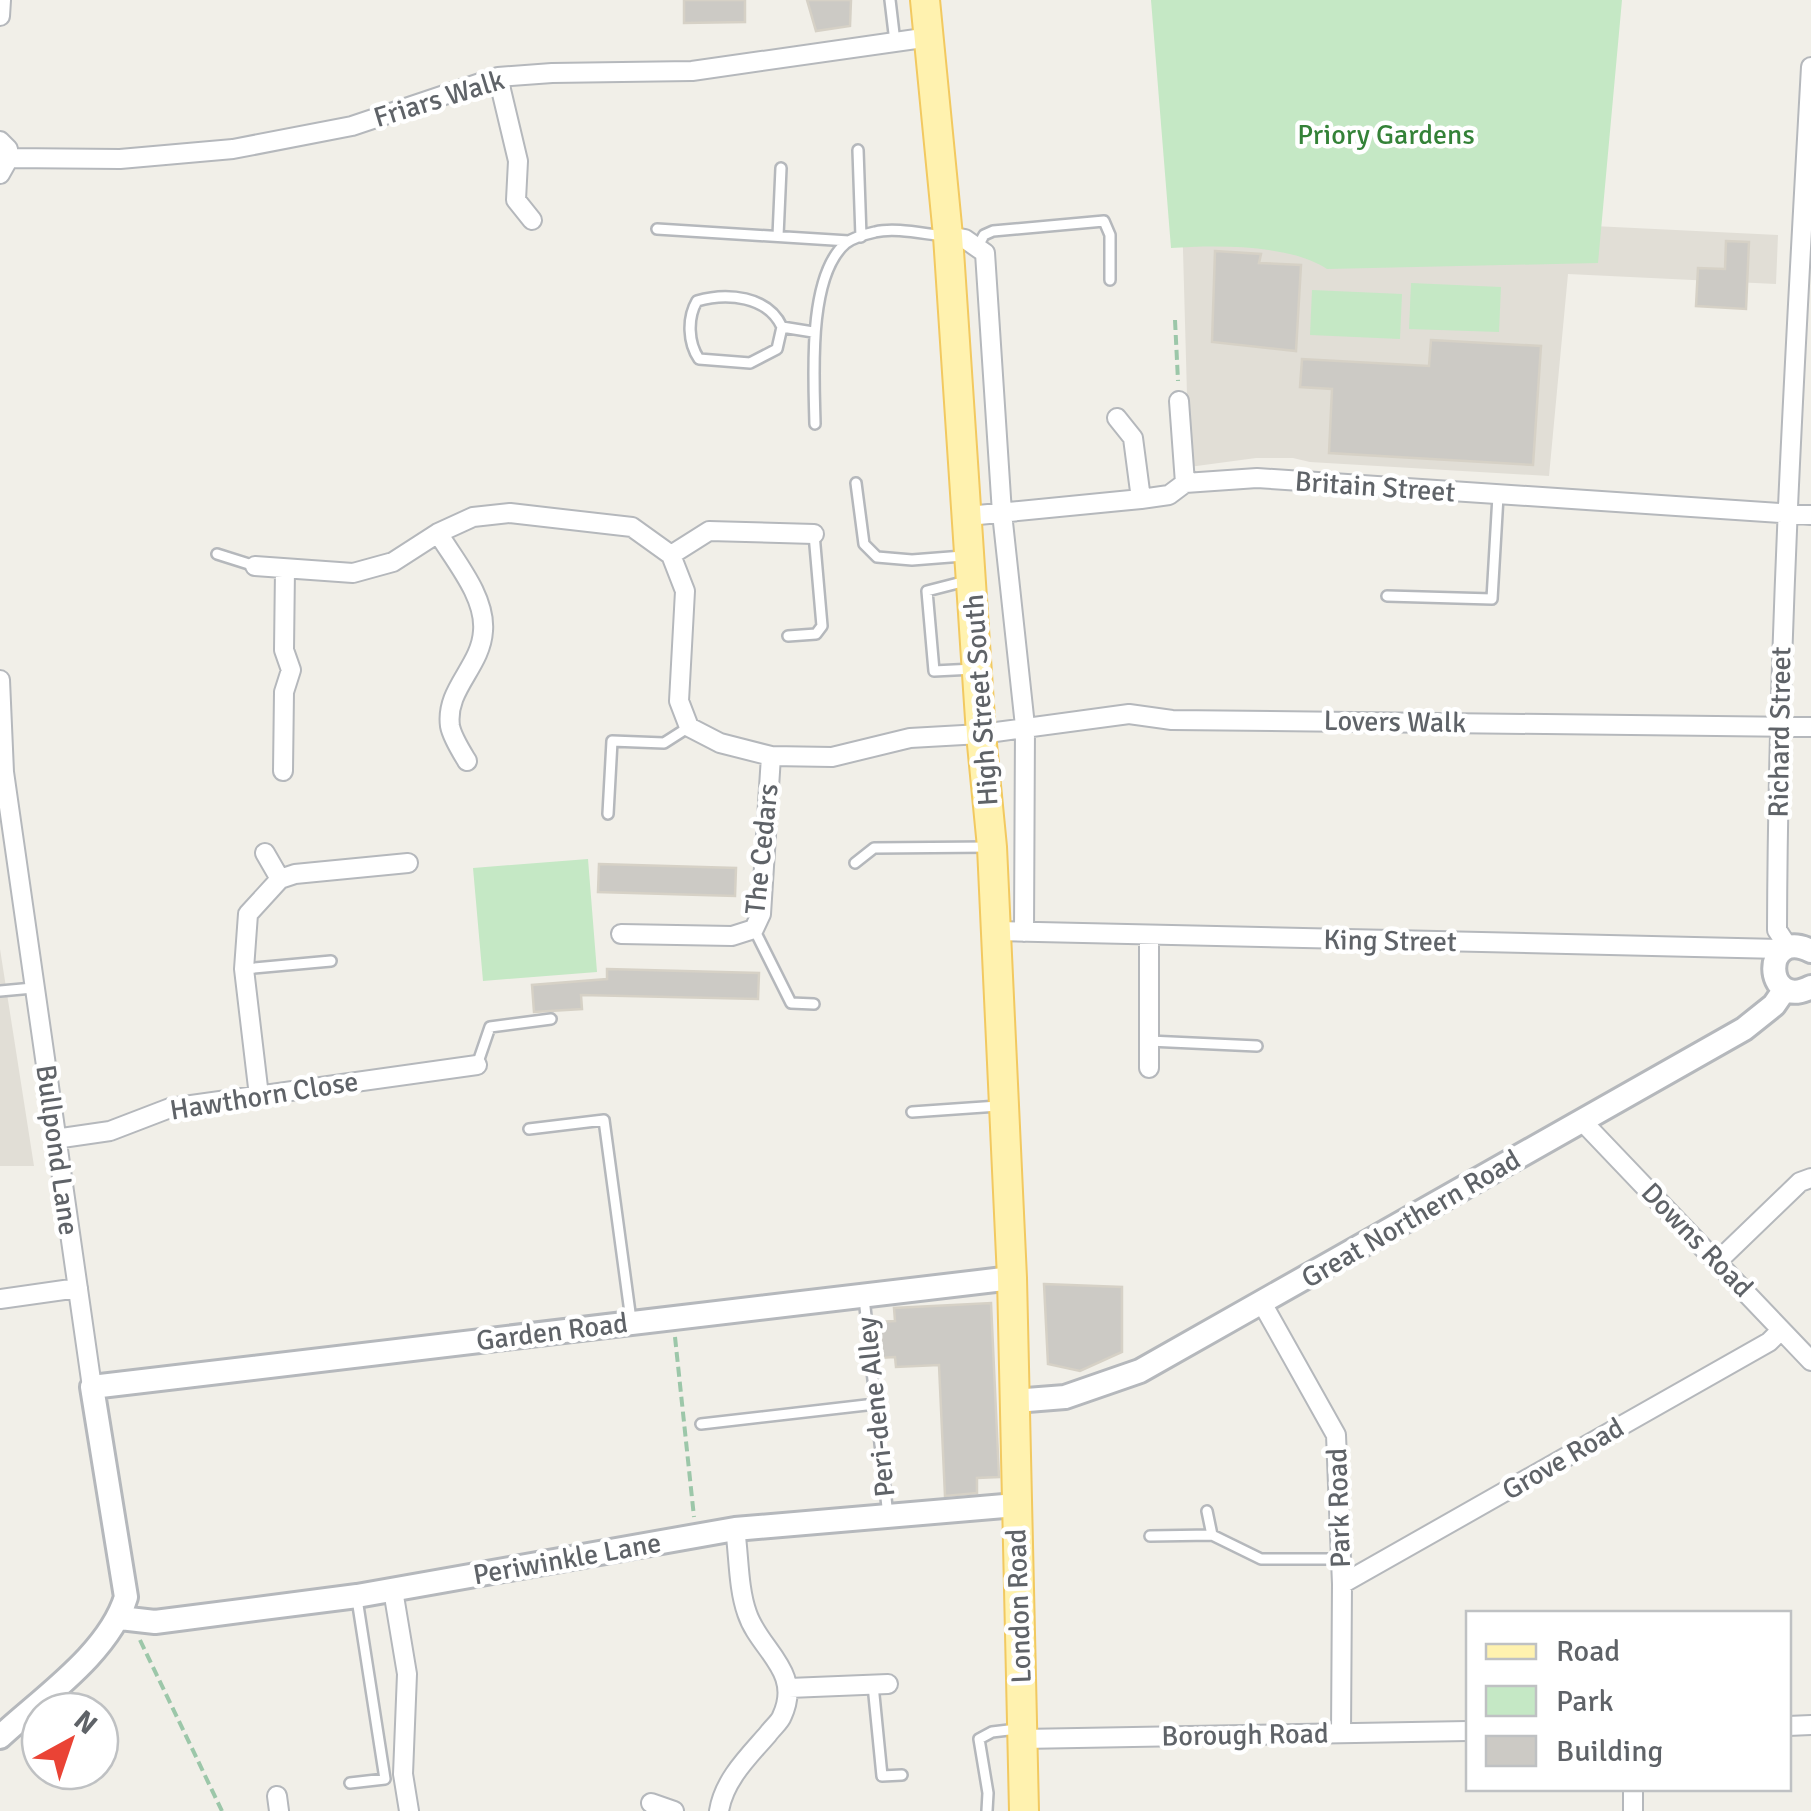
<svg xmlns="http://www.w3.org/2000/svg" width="1811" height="1811" font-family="Signika,sans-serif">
<rect width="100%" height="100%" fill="#f1efe8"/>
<path fill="#e1ded6" d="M1397,0L1573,225L1778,235L1776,284L1568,274L1549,476L1310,462L1293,458H1256L1189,467L1181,178Z
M0,949L34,1166H0Z"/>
<path fill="#c5e8c5" d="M1151,0H1622L1598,263L1327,269C1289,244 1216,245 1171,248Z
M1411,283L1501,287L1499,332L1409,329Z
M1312,290L1402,294L1400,339L1310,335Z
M588,859L597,972L483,981L473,868Z"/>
<path fill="#cccac5" stroke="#d6d1c6" stroke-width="2.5" d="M684,0H745V22L684,23Z
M807,0H851L850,26L816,31Z
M1726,241L1749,242L1746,309L1696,306L1698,268L1725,269Z
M1215,251L1261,254L1259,263L1301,265L1296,351L1212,342Z
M1431,340L1541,346L1533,465L1329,453L1332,389L1300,387L1302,359L1429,366Z
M599,864L736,868L735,896L598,892Z
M607,969L759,973L758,999L581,995L582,1009L534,1012L532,985L607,979Z
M1044,1284L1122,1287V1352L1080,1371L1048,1364Z
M991,1303L999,1477L977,1478V1493L945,1496L939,1365L896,1367L895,1357L879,1358L876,1322L895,1321L894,1308Z"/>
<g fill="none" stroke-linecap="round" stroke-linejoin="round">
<defs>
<path id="service" d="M890,0L895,42
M858,150L861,237
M657,229L849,241
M778,236L781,168
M978,246L984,235L993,231L1104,221L1110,235V280
M782,327L777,349L750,363L699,359C688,343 687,318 697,301C727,292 768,296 782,327L813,332
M815,424C814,377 807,276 846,243C853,238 866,234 875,232C895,227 924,234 945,236
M856,483L864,544L877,557L912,560L963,556
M217,554L255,566
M966,581L927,591L934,671L974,669
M1387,596L1492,599L1498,496
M788,636L816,634L822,626L814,534
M608,814L612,741L664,743L689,727
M855,863L874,848L990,847
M754,929L791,1003L814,1004
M244,969L331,961
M0,991L33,988
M1149,1041L1257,1046
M477,1065L490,1027L551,1019
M912,1112L998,1106
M529,1129L604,1120L631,1320
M864,1298L888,1516
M701,1424L875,1404
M1207,1511L1212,1535L1261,1559H1341
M1150,1536L1212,1535
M873,1685L882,1776L902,1775
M350,1783L385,1779L357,1599
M987,1811L988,1793L979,1739L992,1732L1017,1729"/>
<path id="minor" d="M0,16L1,0
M498,77L518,161L516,200L532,220
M0,141L8,149L9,158L0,174
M9,158L120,159L233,149L352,126L498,77L552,73L692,71L930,37
M948,236L965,239L985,253L1002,513L1025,726L1024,932
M1179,401L1185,483
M1117,418L1133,438L1141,499
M968,516L1141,499L1169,495L1185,483L1257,478L1811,515
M438,533C455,561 486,597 483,631C481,667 445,689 450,726C452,737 461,751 467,761
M671,555L709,531L814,534
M255,566L353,573L393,562L438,533L473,517L510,513L632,527L671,555L685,591L679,701L689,727L720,743L771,756L832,757L910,738L981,734L1129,714L1172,720L1811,727
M0,680L4,772L92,1387
M283,771L284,692L291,670L284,650L285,569
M265,853L280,879
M997,931L1784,949
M621,934L732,936L754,929L761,914L771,756
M1788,947L1777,930C1778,642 1795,355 1811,67
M1149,1068V936
M259,1096L244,969L248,914L280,879L295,874L408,863
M1582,1121L1811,1361
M55,1139L110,1131L170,1108L477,1065
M1718,1261L1800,1182L1811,1178
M0,1299L78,1288
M1262,1303L1336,1435L1342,1584L1341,1733
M1342,1584L1769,1342L1781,1330
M393,1590L407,1674L403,1774L409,1811
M789,1688L888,1684
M1788,1726L1811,1725
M1022,1739L1468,1731
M1633,1788V1811
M277,1796L279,1811
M651,1803L674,1811
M719,1811C724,1780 748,1757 768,1734C772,1728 780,1722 782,1716C803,1671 759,1650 747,1613C738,1588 739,1555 735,1529"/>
<path id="tertiary" d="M1811,951C1761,926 1763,1012 1811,987
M1014,1401L1065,1397L1140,1371L1744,1029L1774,1005L1785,989
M120,1618L155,1622L357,1596L735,1529L1016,1505
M0,1737C42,1698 109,1653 126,1597L92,1387L1012,1278"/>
<path id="primary" d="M925,0L948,236L981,734L992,847L1012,1278L1024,1811"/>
</defs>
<use href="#service" stroke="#b5b8bc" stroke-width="14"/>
<use href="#minor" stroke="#b5b8bc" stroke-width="22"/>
<use href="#tertiary" stroke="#b5b8bc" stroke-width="28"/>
<use href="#primary" stroke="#f2c960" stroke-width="32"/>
<path stroke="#9cc7a9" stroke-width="4" stroke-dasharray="10 5" stroke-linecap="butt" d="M1175,320L1178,381
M675,1337L694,1517
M140,1640L222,1811"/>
<use href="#service" stroke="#fff" stroke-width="9"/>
<use href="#minor" stroke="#fff" stroke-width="18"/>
<use href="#tertiary" stroke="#fff" stroke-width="22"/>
<use href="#primary" stroke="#fff2af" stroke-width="28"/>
</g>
<g text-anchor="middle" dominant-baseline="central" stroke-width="9" stroke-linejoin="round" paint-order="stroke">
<g font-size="28" fill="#5f6368" stroke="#fff">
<text transform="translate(439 99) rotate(-17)">Friars Walk</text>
<text transform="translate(1375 487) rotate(4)">Britain Street</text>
<text transform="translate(981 700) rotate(-94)">High Street South</text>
<text transform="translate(1395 722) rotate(1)">Lovers Walk</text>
<text transform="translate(1780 732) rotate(-89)">Richard Street</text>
<text transform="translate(762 849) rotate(-84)">The Cedars</text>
<text transform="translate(1390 941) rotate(1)">King Street</text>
<text transform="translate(264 1096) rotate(-9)">Hawthorn Close</text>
<text transform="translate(57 1150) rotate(82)">Bullpond Lane</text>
<text transform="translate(1411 1219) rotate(-30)">Great Northern Road</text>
<text transform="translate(1697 1240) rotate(46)">Downs Road</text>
<text transform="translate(552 1332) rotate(-7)">Garden Road</text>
<text transform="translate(876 1407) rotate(-96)">Peri-dene Alley</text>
<text transform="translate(1563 1459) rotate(-30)">Grove Road</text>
<text transform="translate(1339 1508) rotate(-92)">Park Road</text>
<text transform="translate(567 1559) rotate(-10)">Periwinkle Lane</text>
<text transform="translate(1019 1606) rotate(-92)">London Road</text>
<text transform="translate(1245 1735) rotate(-1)">Borough Road</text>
</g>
<g font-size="28" fill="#348238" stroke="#fff">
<text x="1386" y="135">Priory Gardens</text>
</g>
</g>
<rect x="1466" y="1611" width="325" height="180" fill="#ffffff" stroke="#bfc1c3" stroke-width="2.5"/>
<rect x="1486" y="1644" width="50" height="15" fill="#fff2af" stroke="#bfc1c3" stroke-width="2.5"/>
<text x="1556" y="1661" font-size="30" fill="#5f6368">Road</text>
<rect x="1486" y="1686" width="50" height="30" fill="#c5e8c5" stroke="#bfc1c3" stroke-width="2.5"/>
<text x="1556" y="1711" font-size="30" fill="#5f6368">Park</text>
<rect x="1486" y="1736" width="50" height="30" fill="#cccac5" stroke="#bfc1c3" stroke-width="2.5"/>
<text x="1556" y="1761" font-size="30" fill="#5f6368">Building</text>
<g transform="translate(70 1741) rotate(40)"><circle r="48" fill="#ffffff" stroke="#bfc1c3" stroke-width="2.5"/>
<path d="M0-8L18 38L0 25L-18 38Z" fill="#ea4335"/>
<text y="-15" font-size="28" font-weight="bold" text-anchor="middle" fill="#5f6368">N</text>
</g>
</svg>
